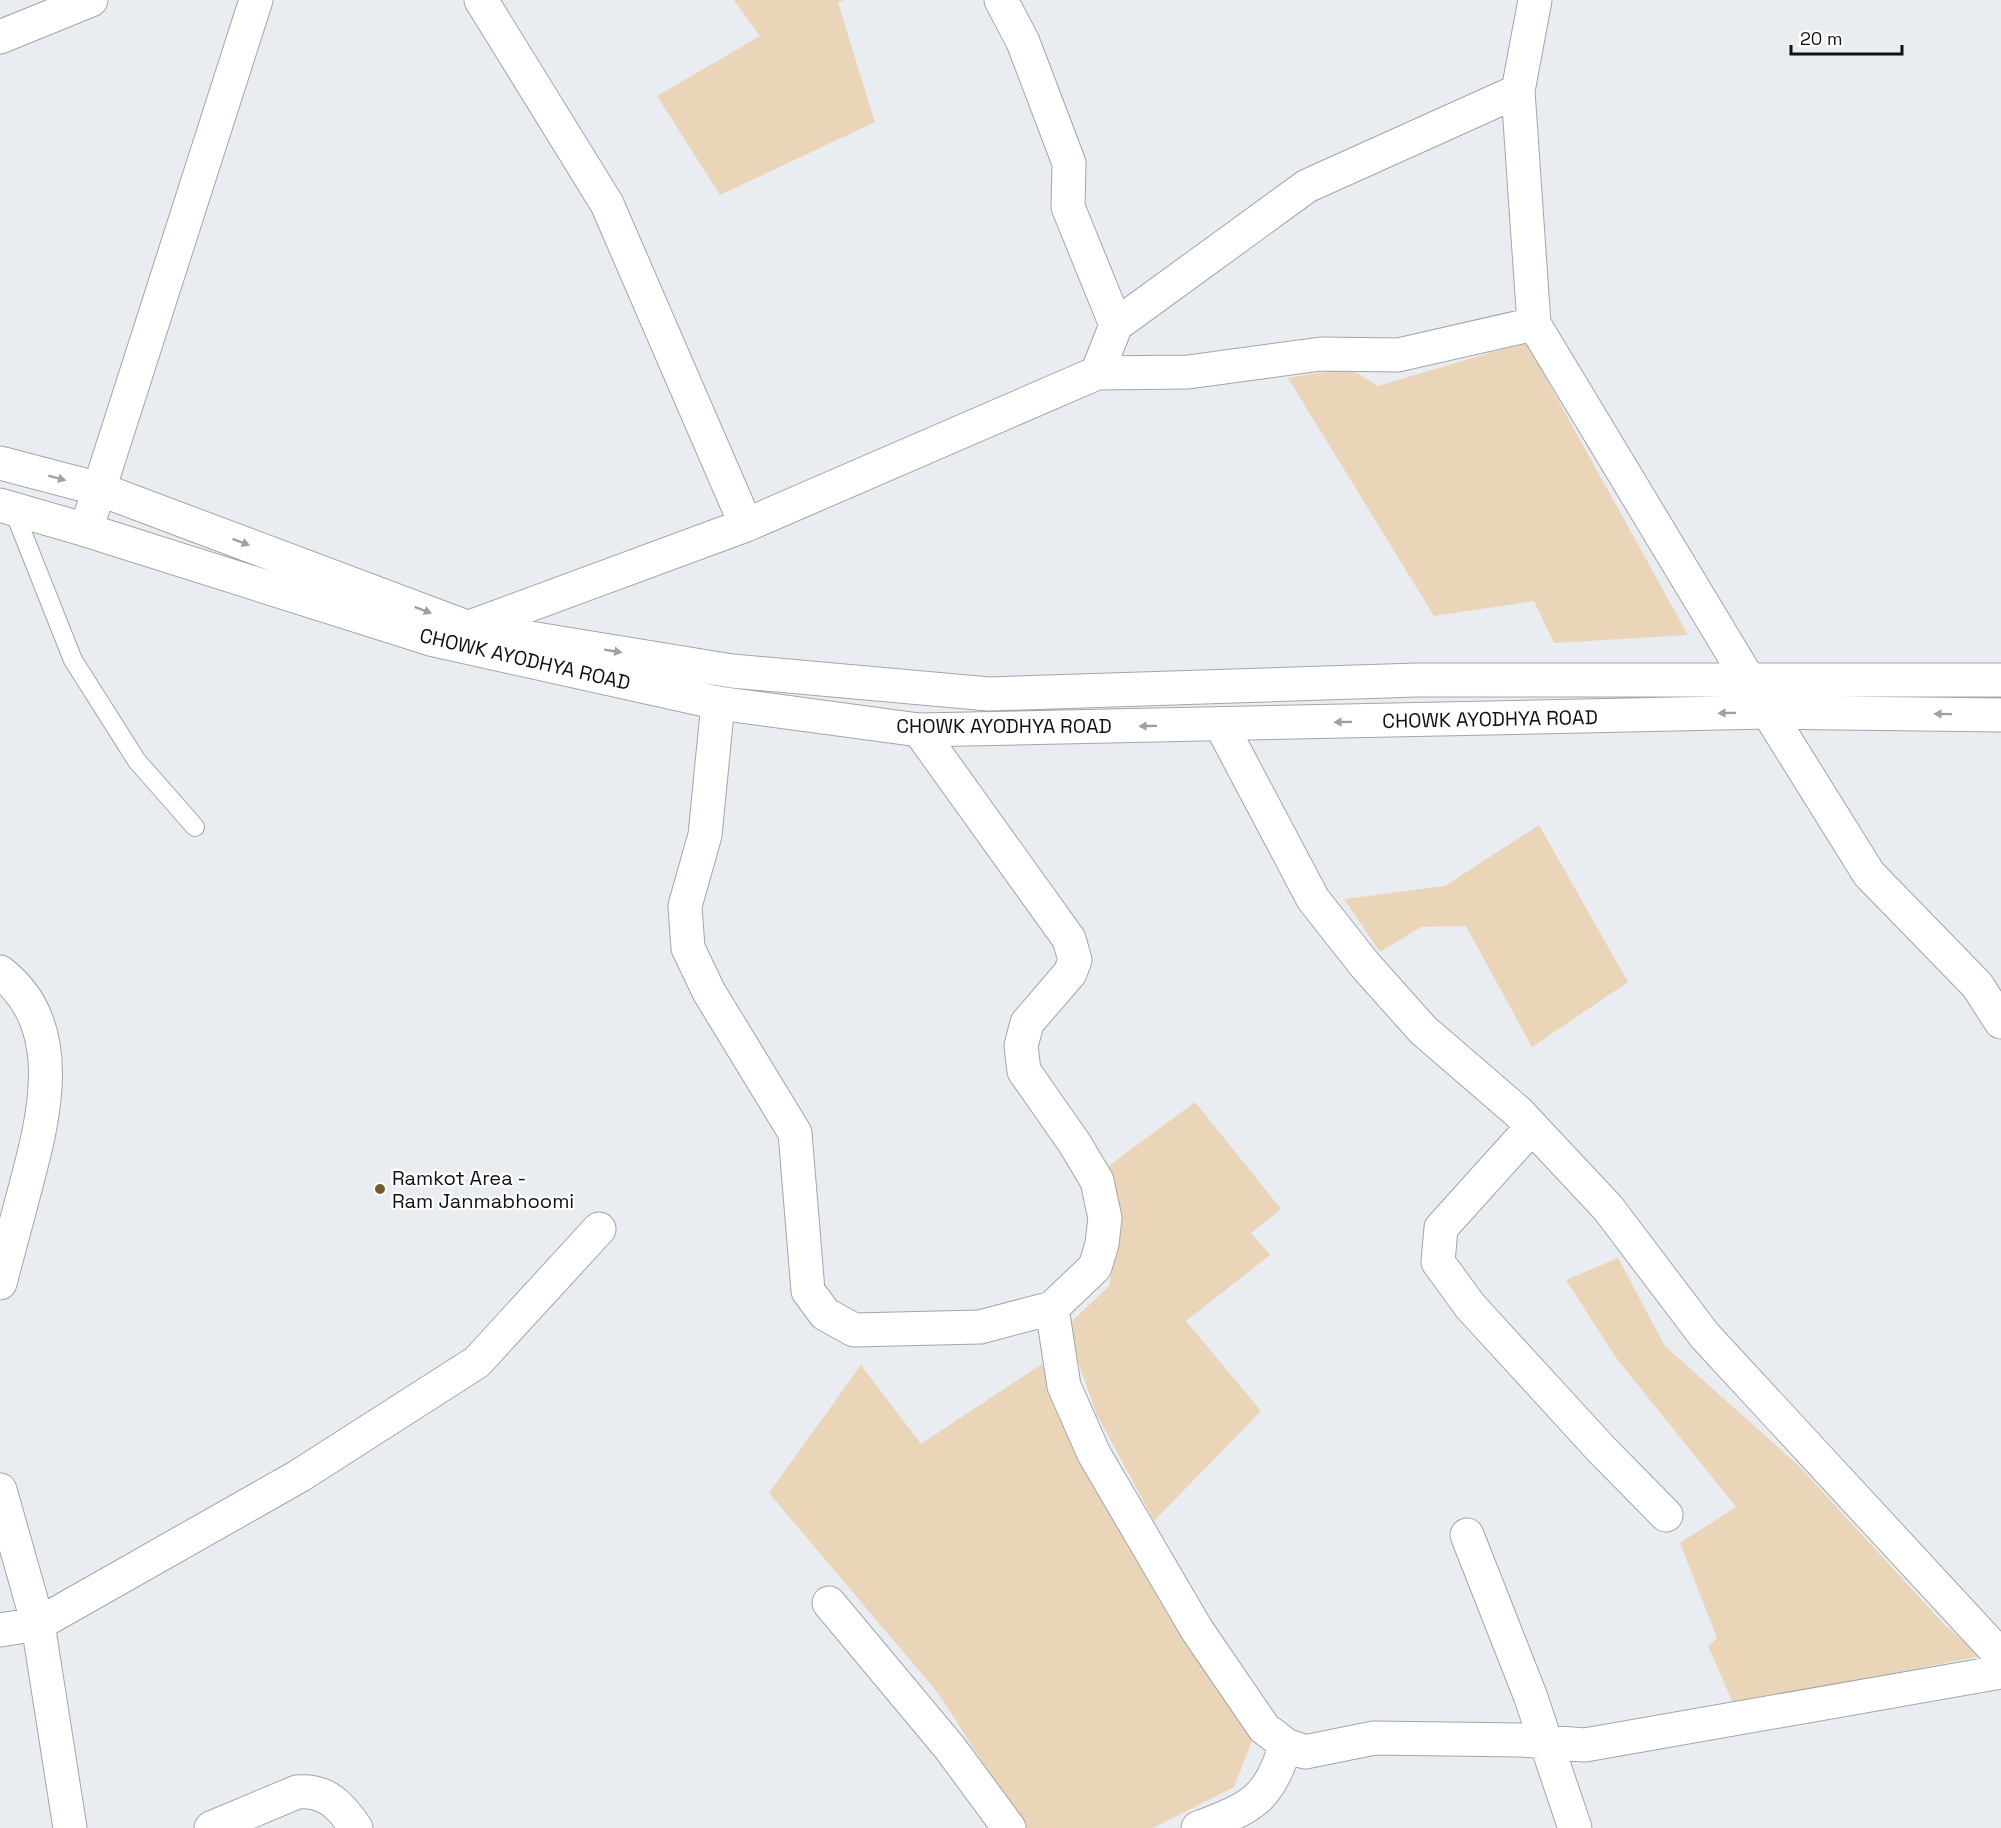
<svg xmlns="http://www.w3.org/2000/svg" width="2001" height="1828" font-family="'Space Grotesk',sans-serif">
<rect width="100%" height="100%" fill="#e9ecf0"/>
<path fill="#ebd5b9" d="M734,0H844L838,3L875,122L720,195L657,96L760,36Z
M1526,342L1688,635L1554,643L1534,601L1434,616L1288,378L1349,368L1378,386Z
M1539,825L1628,982L1532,1047L1466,926L1421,927L1380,952L1344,899L1445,886Z
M1195,1102L1281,1209L1251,1233L1270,1255L1186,1321L1261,1411L1154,1521L1096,1413L1066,1327L1109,1286L1115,1248L1106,1168Z
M1618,1258L1665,1346L1799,1466L1944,1624L1980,1656L1734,1705L1708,1646L1717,1638L1680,1543L1736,1507L1617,1359L1566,1280Z
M1042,1364L1076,1453L1253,1738L1234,1787L1153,1828H1025L938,1693L769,1493L861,1365L921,1444Z"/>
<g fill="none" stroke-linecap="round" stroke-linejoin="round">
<defs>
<path id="service" d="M13,509L73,660L137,761L195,827"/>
<path id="minor" d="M1001,0L1023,42L1069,163L1068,207L1116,325L1097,373
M0,37L91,0
M1534,324L1768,712L1869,874L1977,985L2001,1022
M1116,325L1307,186L1518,91
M746,525L1097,373L1188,372L1321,354L1398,355L1534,324L1518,91L1535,0
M86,530L256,0
M459,631L746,525L607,204L481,0
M718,703L705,835L685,906L688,948L709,992L795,1133L808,1291L825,1314L854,1330L980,1327L1052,1308
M1221,725L1313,899L1365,965L1423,1030L1518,1112L1608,1208L1705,1336L2001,1656
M919,730L1069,939L1075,960L1070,973L1027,1023L1021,1046L1024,1071L1075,1144L1097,1181L1105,1218L1102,1244L1095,1267L1052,1308L1064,1386L1094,1454L1197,1630L1264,1728L1286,1745L1305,1752L1374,1738L1520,1740L1585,1745L2001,1672
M0,972C69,1025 44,1118 25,1189C17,1220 8,1252 0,1283
M1532,1127L1441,1228L1438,1262L1470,1306L1601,1449L1666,1515
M0,1490L38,1624L70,1828
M1467,1535L1530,1695L1575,1828
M829,1603L950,1748L1009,1828
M0,1630L38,1624L299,1476L477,1362L599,1229
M211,1828L297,1792C326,1789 341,1806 356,1828
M1198,1828C1252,1807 1267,1802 1286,1745"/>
<path id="primary" d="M0,463L99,489L469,628L732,671L989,694L1417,680H2001
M0,505L86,530L434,640L718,703L919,730L1768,712L2001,715"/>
</defs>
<use href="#service" stroke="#a3a6a9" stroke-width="20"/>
<use href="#minor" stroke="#a3a6a9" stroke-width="35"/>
<use href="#primary" stroke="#a3a6a9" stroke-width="35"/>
<use href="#service" stroke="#fff" stroke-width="18"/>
<use href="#minor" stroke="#fff" stroke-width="33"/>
<use href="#primary" stroke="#fff" stroke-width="33"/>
</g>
<defs><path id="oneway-solid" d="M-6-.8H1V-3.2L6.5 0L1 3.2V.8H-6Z" transform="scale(1.5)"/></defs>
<g fill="#a0a0a1">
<use href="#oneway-solid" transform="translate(57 478) rotate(15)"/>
<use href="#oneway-solid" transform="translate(241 542) rotate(21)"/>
<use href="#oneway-solid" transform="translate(423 610) rotate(21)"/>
<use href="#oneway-solid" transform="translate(613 651) rotate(9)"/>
<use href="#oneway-solid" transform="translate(1727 713) rotate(179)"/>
<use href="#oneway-solid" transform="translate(1943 714) rotate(-179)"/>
<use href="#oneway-solid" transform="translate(1343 722) rotate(179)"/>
<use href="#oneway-solid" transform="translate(1148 726) rotate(179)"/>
</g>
<circle fill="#785a2e" stroke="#fff" stroke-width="2" cx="380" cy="1189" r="6"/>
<g text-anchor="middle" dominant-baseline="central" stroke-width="4.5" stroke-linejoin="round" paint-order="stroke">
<g font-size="20" fill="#111213" stroke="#fff">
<text transform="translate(525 659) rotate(13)">CHOWK AYODHYA ROAD</text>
<text transform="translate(1490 719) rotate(-1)">CHOWK AYODHYA ROAD</text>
<text x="1004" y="726">CHOWK AYODHYA ROAD</text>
</g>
<g font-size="20" fill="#111213" stroke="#fff" text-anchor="start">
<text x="392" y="1178">Ramkot Area -<tspan x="392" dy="23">Ram Janmabhoomi</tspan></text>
</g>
</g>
<path d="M1791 45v9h111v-9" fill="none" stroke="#111213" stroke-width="3"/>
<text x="1800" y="45" font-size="18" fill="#111213" stroke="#ffffff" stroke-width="4.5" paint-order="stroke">20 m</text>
</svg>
